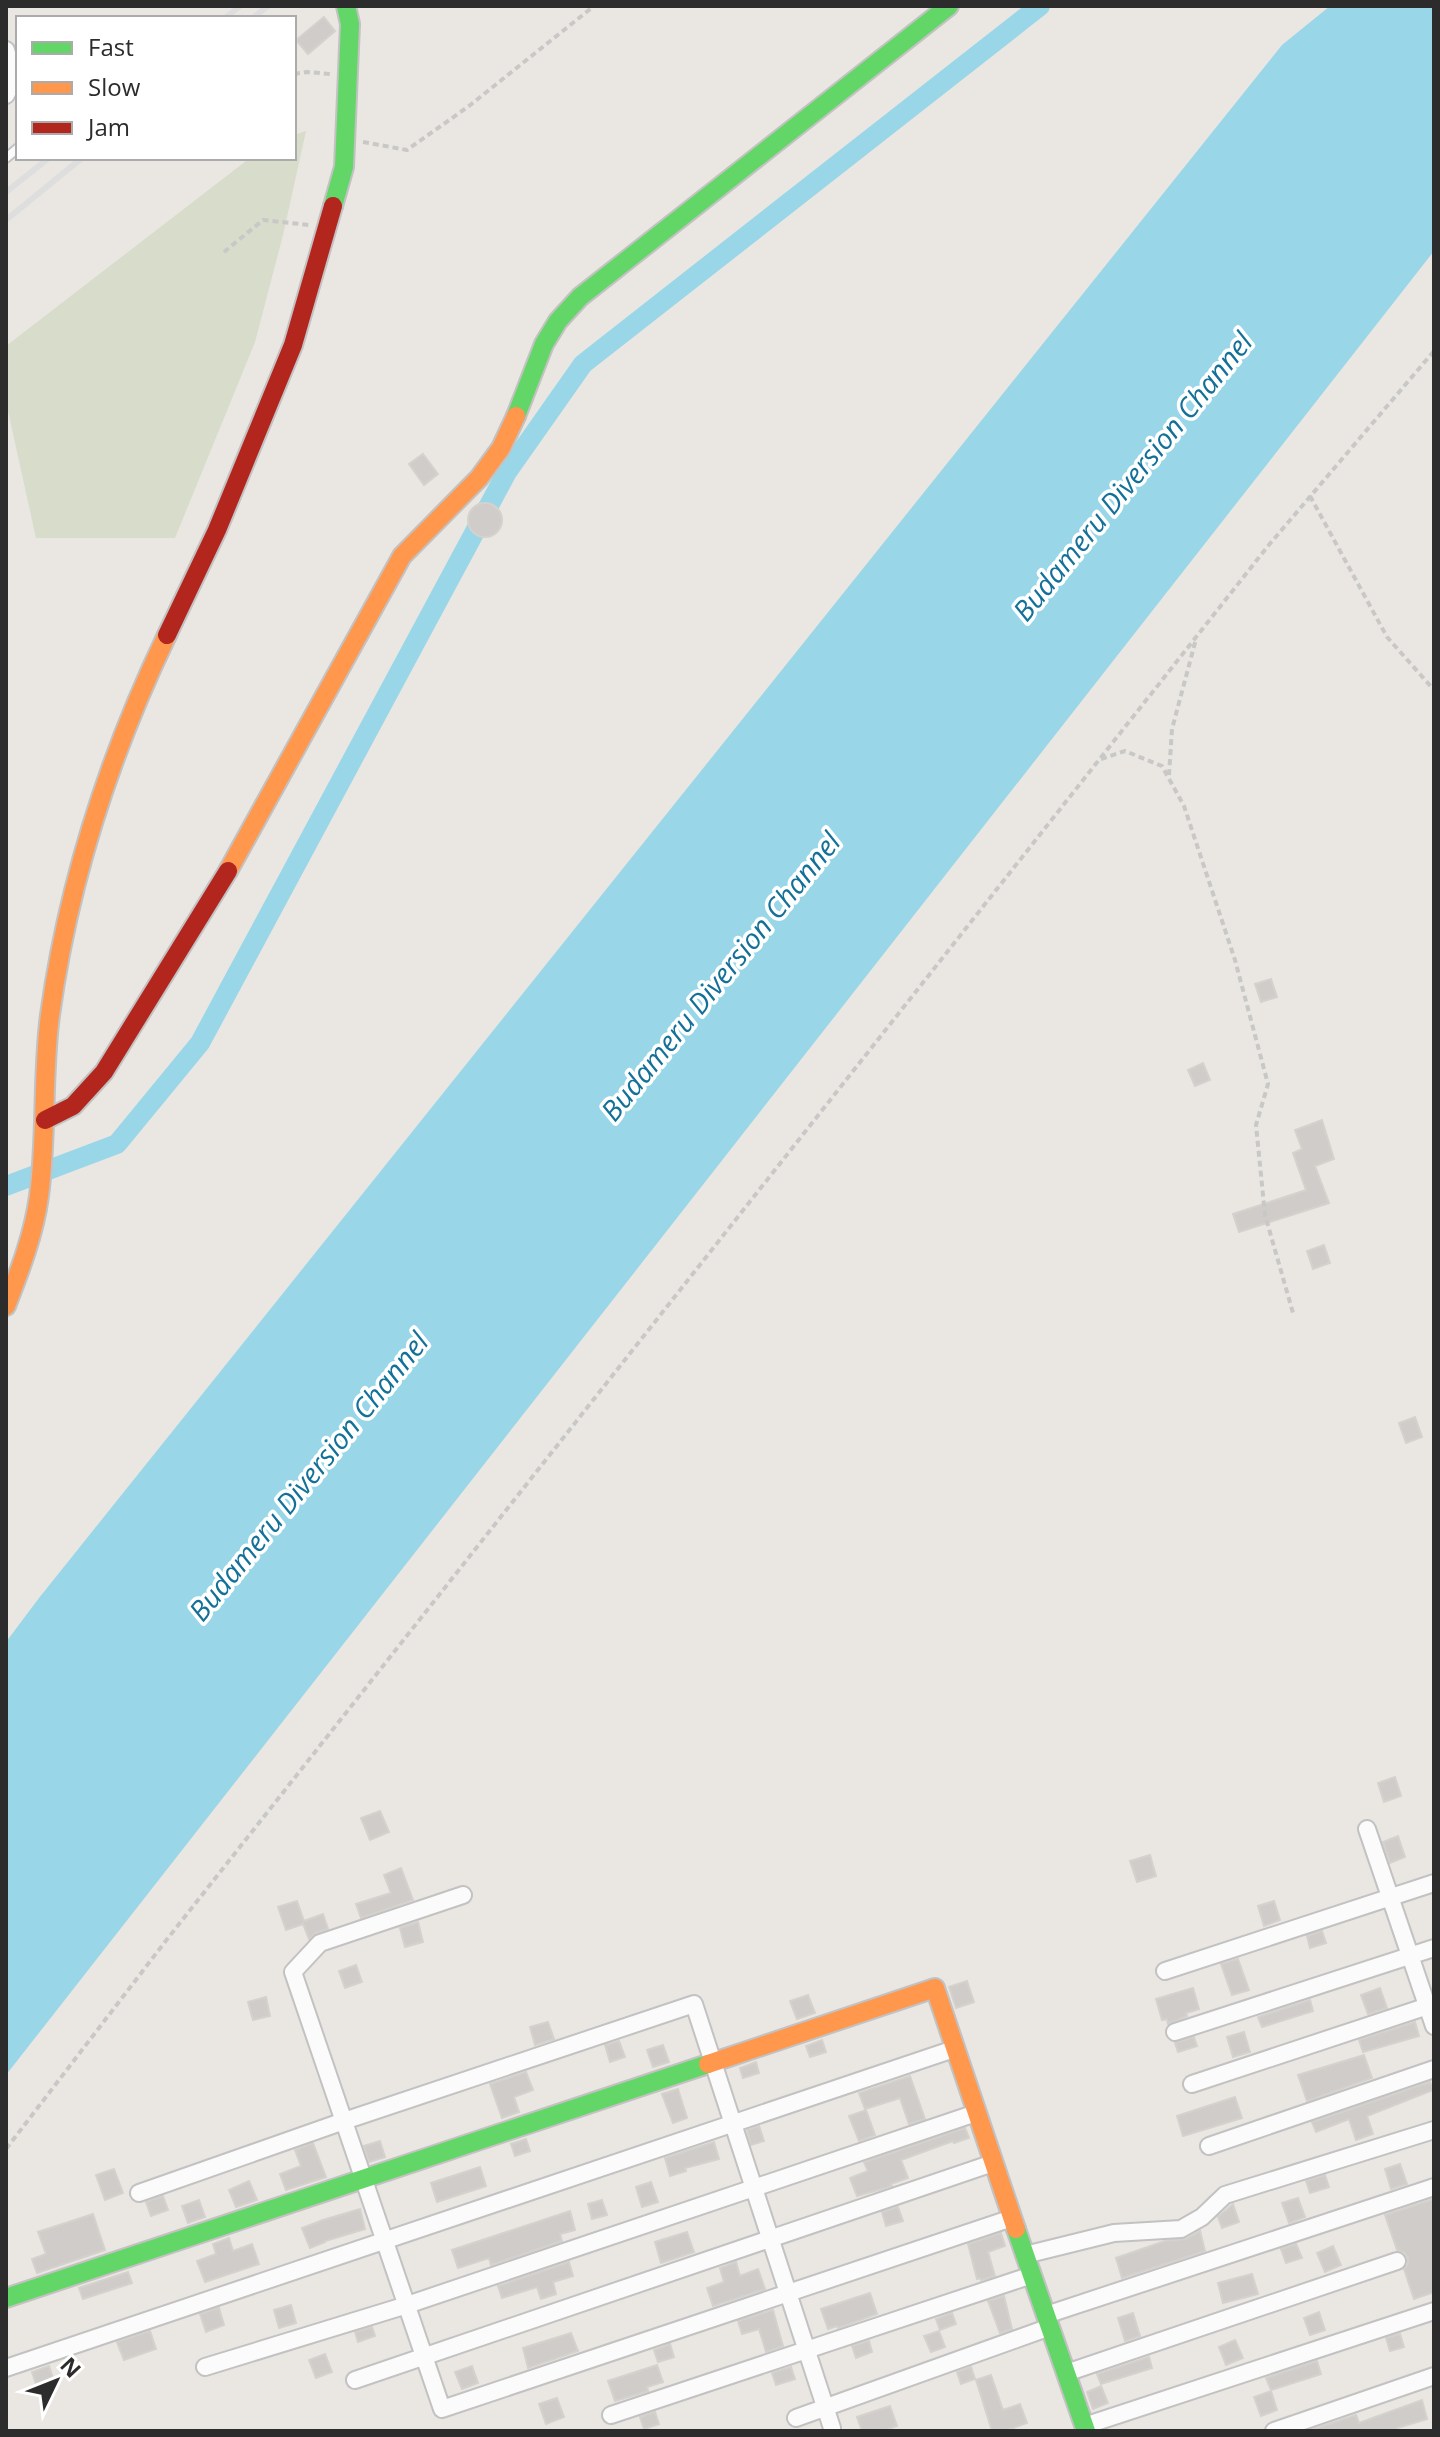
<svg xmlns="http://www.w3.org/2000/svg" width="1440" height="2437" font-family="'Open Sans',sans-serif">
<rect width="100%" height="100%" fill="#eae6e2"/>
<path fill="#d7ddca" d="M306,131L283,235L255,342L175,538H36L6,402V346L250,158H294V135Z"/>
<path fill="#99d7e8" d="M1330,6H1434V251L6,2075V1642L39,1598L1282,45Z"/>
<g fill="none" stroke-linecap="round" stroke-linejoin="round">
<path stroke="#99d7e8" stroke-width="20" d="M6,1186L117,1144L200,1043L507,472L583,364L1040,6"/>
</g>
<path fill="#cfccc9" stroke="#d5d2ce" stroke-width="2" d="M324,17L335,31L308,54L296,40Z
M423,454L438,474L424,485L409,464Z
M468 520a17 17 0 1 1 34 0a17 17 0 1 1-34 0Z
M1271,979L1277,997L1261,1002L1255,984Z
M1203,1063L1210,1080L1195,1086L1188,1070Z
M1322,1120L1334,1159L1315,1166L1329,1203L1239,1232L1233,1214L1306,1190L1293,1153L1302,1149L1295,1130Z
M1324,1245L1330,1263L1313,1269L1307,1251Z
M1415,1417L1422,1437L1406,1443L1399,1423Z
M1395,1777L1401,1796L1384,1802L1378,1783Z
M380,1811L389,1832L370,1840L361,1818Z
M1398,1836L1405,1857L1390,1863L1383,1842Z
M1150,1855L1156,1876L1137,1882L1130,1861Z
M401,1868L413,1900L361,1918L356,1904L391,1893L384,1875Z
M297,1901L304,1921L323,1914L328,1929L316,1933L309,1939L303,1924L286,1930L278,1907Z
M1274,1901L1280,1920L1264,1926L1258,1906Z
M418,1922L423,1942L405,1947L400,1928Z
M1322,1931L1326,1943L1310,1948L1307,1936Z
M1238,1959L1249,1990L1232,1995L1221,1964Z
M356,1965L362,1982L345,1988L339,1971Z
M967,1981L974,2002L956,2008L949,1987Z
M1193,1988L1199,2009L1186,2013L1187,2016L1168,2024L1167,2019L1162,2020L1156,1999Z
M1380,1988L1387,2008L1368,2014L1361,1995Z
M808,1995L815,2013L797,2019L790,2001Z
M266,1997L270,2016L253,2020L248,2002Z
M1310,2000L1313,2011L1262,2027L1258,2017Z
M548,2022L554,2039L535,2045L530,2027Z
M1415,2022L1419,2036L1363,2052L1359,2040Z
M1244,2032L1250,2052L1233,2057L1227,2037Z
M1194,2037L1197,2046L1178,2052L1175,2043Z
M822,2040L826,2052L810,2057L806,2046Z
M619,2041L625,2057L610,2062L605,2045Z
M663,2045L669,2062L653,2067L647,2050Z
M1364,2055L1372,2078L1307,2101L1298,2075Z
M756,2062L759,2073L743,2078L740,2068Z
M526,2072L533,2090L514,2097L519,2112L502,2118L490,2084Z
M910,2076L925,2119L909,2124L900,2098L865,2109L859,2093Z
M1430,2082L1433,2090L1367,2116L1373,2134L1356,2140L1349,2119L1316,2132L1312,2122Z
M678,2089L687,2118L673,2123L662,2094Z
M1235,2097L1242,2118L1183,2136L1177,2116Z
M866,2110L875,2135L859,2141L849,2116Z
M759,2126L764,2141L751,2145L747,2130Z
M965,2128L969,2138L954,2143L953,2141L901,2160L908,2178L891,2184L892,2186L857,2196L850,2178L868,2171L864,2162Z
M526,2139L530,2151L515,2156L511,2144Z
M380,2141L385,2157L369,2162L364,2146Z
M714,2142L719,2159L685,2168L686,2171L670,2176L665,2158Z
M313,2143L326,2177L286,2190L280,2174L301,2166L295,2150Z
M1400,2164L1407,2184L1391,2189L1385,2169Z
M480,2167L486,2186L437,2202L431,2183Z
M114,2169L123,2193L105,2200L96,2175Z
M1325,2175L1329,2187L1310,2193L1306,2181Z
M249,2181L257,2200L236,2207L229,2190Z
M651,2182L658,2202L642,2207L636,2187Z
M163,2196L168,2210L151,2216L146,2202Z
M1298,2198L1305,2217L1289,2223L1282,2203Z
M1434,2199V2292L1414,2299L1404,2269L1408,2264V2258L1404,2252L1397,2250L1385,2215Z
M199,2200L205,2217L188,2223L182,2206Z
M602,2200L607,2215L592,2219L588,2204Z
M1233,2204L1239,2222L1222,2228L1218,2217Z
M898,2207L903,2221L886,2226L882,2212Z
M360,2209L365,2229L325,2241V2242L310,2248L302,2228L323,2220Z
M570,2211L575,2230L560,2234L562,2241L491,2265L489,2258L458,2268L452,2250Z
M93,2214L105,2250L37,2273L32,2259L46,2254L38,2232Z
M1200,2231L1205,2251L1122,2278L1116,2258L1165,2241L1186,2239Z
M687,2232L694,2252L661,2263L655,2242Z
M1001,2233L1005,2246L988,2252L995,2276L981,2280L980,2278L977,2279L968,2244Z
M229,2238L233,2251L252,2244L259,2264L205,2282L197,2261L216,2254L213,2244Z
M1296,2244L1302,2258L1286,2263L1281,2249Z
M1333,2246L1341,2265L1325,2272L1317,2253Z
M569,2262L573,2276L553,2282L556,2294L541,2299L537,2287L502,2298L498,2286Z
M736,2262L740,2276L758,2269L765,2289L713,2306L707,2288L724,2282L720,2268Z
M128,2272L132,2283L83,2299L79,2288Z
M1252,2274L1258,2294L1223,2303L1218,2283Z
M870,2293L877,2314L838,2328L837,2326L828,2329L821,2309Z
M1004,2296L1012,2329L1000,2333L988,2301Z
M291,2305L296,2323L279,2328L274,2310Z
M219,2308L224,2325L206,2332L200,2314Z
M773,2310L783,2346L766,2352L759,2329L742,2334L738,2321Z
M1319,2312L1325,2330L1310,2335L1304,2318Z
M952,2313L956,2324L940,2330L936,2319Z
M1133,2313L1140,2336L1125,2341L1118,2318Z
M372,2327L375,2336L358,2342L355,2332Z
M150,2331L156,2349L124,2360L117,2342Z
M939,2331L945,2347L931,2352L924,2336Z
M571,2333L578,2351L528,2368L523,2348Z
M1400,2334L1404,2347L1390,2351L1386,2338Z
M1235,2340L1243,2358L1226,2365L1219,2347Z
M869,2341L872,2352L856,2358L852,2346Z
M670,2344L674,2357L658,2362L654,2350Z
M325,2354L332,2372L316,2378L309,2360Z
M1149,2357L1152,2368L1101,2384L1097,2374Z
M1317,2361L1321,2374L1271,2390L1266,2378Z
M657,2365L663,2382L647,2387L648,2391L615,2401L608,2381Z
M49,2366L55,2384L38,2390L32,2372Z
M472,2366L478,2383L462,2389L455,2372Z
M791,2367L795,2379L776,2385L772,2373Z
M971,2367L975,2379L961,2384L957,2372Z
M991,2375L1003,2410L1020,2404L1027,2423L1005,2431H992L976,2380Z
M1101,2386L1108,2403L1093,2409L1087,2392Z
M1271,2391L1277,2410L1261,2416L1254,2397Z
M557,2398L564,2417L546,2424L539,2404Z
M1422,2400L1427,2419L1397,2428L1398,2431H1308L1356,2415L1359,2423Z
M890,2406L897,2426L883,2431H862L857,2417Z
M655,2412L659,2424L644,2429L640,2417Z"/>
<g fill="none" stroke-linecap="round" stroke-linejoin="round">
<defs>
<path id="lane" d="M6,158L18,148"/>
<path id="street" d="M6,50L14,78L6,95
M1367,1829L1434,2026
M463,1895L320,1943L293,1972L442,2409L1012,2218
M1165,1971L1434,1883
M1175,2032L1434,1948
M1192,2084L1434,2004
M1209,2146L1434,2069
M139,2193L344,2121L694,2004L832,2428
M1025,2255L1114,2233L1181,2229L1202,2217L1225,2195L1434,2130
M1046,2315L1434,2187
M205,2367L407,2305L976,2113
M6,2368L954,2049
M1066,2373L1397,2261
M355,2380L993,2163
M611,2415L1032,2275
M796,2418L1050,2327
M1084,2426L1434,2311
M1274,2431L1434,2376"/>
<path id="fast" d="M333,206L344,167L350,24L346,6
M516,416L544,344L558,321L580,297L949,6
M1016,2229L1086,2431
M6,2298L708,2064"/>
<path id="slow" d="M228,871L402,556L479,478L501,448L516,416
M6,1306C20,1270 34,1234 39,1196C47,1136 42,1075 50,1015C68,884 110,754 167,635
M708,2064L935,1988L1016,2229"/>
<path id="jam" d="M167,635L217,530L293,345L333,206
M45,1120L73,1106L104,1072L228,871"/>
</defs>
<use href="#lane" stroke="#c3c2c2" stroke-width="12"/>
<use href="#street" stroke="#c3c2c2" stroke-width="20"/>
<use href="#fast" stroke="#c3c2c2" stroke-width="22"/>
<use href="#slow" stroke="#c3c2c2" stroke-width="22"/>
<use href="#jam" stroke="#c3c2c2" stroke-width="22"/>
<path stroke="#c8c8c7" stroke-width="4" stroke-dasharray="6 4" stroke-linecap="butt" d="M294,74L307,72L330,74
M363,142L407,150L469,106L594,6
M224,252L263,220L309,225
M1310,496L1387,637L1434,690
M1101,759L1125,751L1162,766L1184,806L1235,960L1268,1084L1256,1125L1265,1215L1293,1313
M1169,775L1172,729L1196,639
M6,2149L168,1938L1268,546L1434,351"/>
<use href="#lane" stroke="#fcfbfb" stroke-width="8"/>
<use href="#street" stroke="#fcfbfb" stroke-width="16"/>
<use href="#fast" stroke="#63d668" stroke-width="18"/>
<use href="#slow" stroke="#ff974d" stroke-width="18"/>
<use href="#jam" stroke="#b3261e" stroke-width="18"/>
<path stroke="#dededf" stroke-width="6" d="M225,18L240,6
M253,18L268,6
M6,192L49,158
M6,220L82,158"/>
</g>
<g text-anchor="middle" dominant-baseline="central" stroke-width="7" stroke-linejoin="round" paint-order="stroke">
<g font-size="28" font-style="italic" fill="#137098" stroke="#fff">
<text transform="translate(1132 476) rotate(-51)">Budameru Diversion Channel</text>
<text transform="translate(720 976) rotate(-51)">Budameru Diversion Channel</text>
<text transform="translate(308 1476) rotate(-51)">Budameru Diversion Channel</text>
</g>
</g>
<rect width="1440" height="2437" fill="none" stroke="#2c2c2c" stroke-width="16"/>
<rect x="16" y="16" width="280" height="144" fill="#ffffff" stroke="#ababab" stroke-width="2"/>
<rect x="32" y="42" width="40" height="12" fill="#63d668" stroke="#ababab" stroke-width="2"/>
<text x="88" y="56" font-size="24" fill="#2c2c2c">Fast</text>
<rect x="32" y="82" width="40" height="12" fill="#ff974d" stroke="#ababab" stroke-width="2"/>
<text x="88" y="96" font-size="24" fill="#2c2c2c">Slow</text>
<rect x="32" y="122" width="40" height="12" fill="#b3261e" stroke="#ababab" stroke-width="2"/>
<text x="88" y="136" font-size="24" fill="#2c2c2c">Jam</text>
<g transform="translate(56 2381) rotate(47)" stroke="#ffffff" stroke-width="6" paint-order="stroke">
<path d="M0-6L14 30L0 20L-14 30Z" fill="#2c2c2c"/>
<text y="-12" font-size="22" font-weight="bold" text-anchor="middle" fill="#2c2c2c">N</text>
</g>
</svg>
